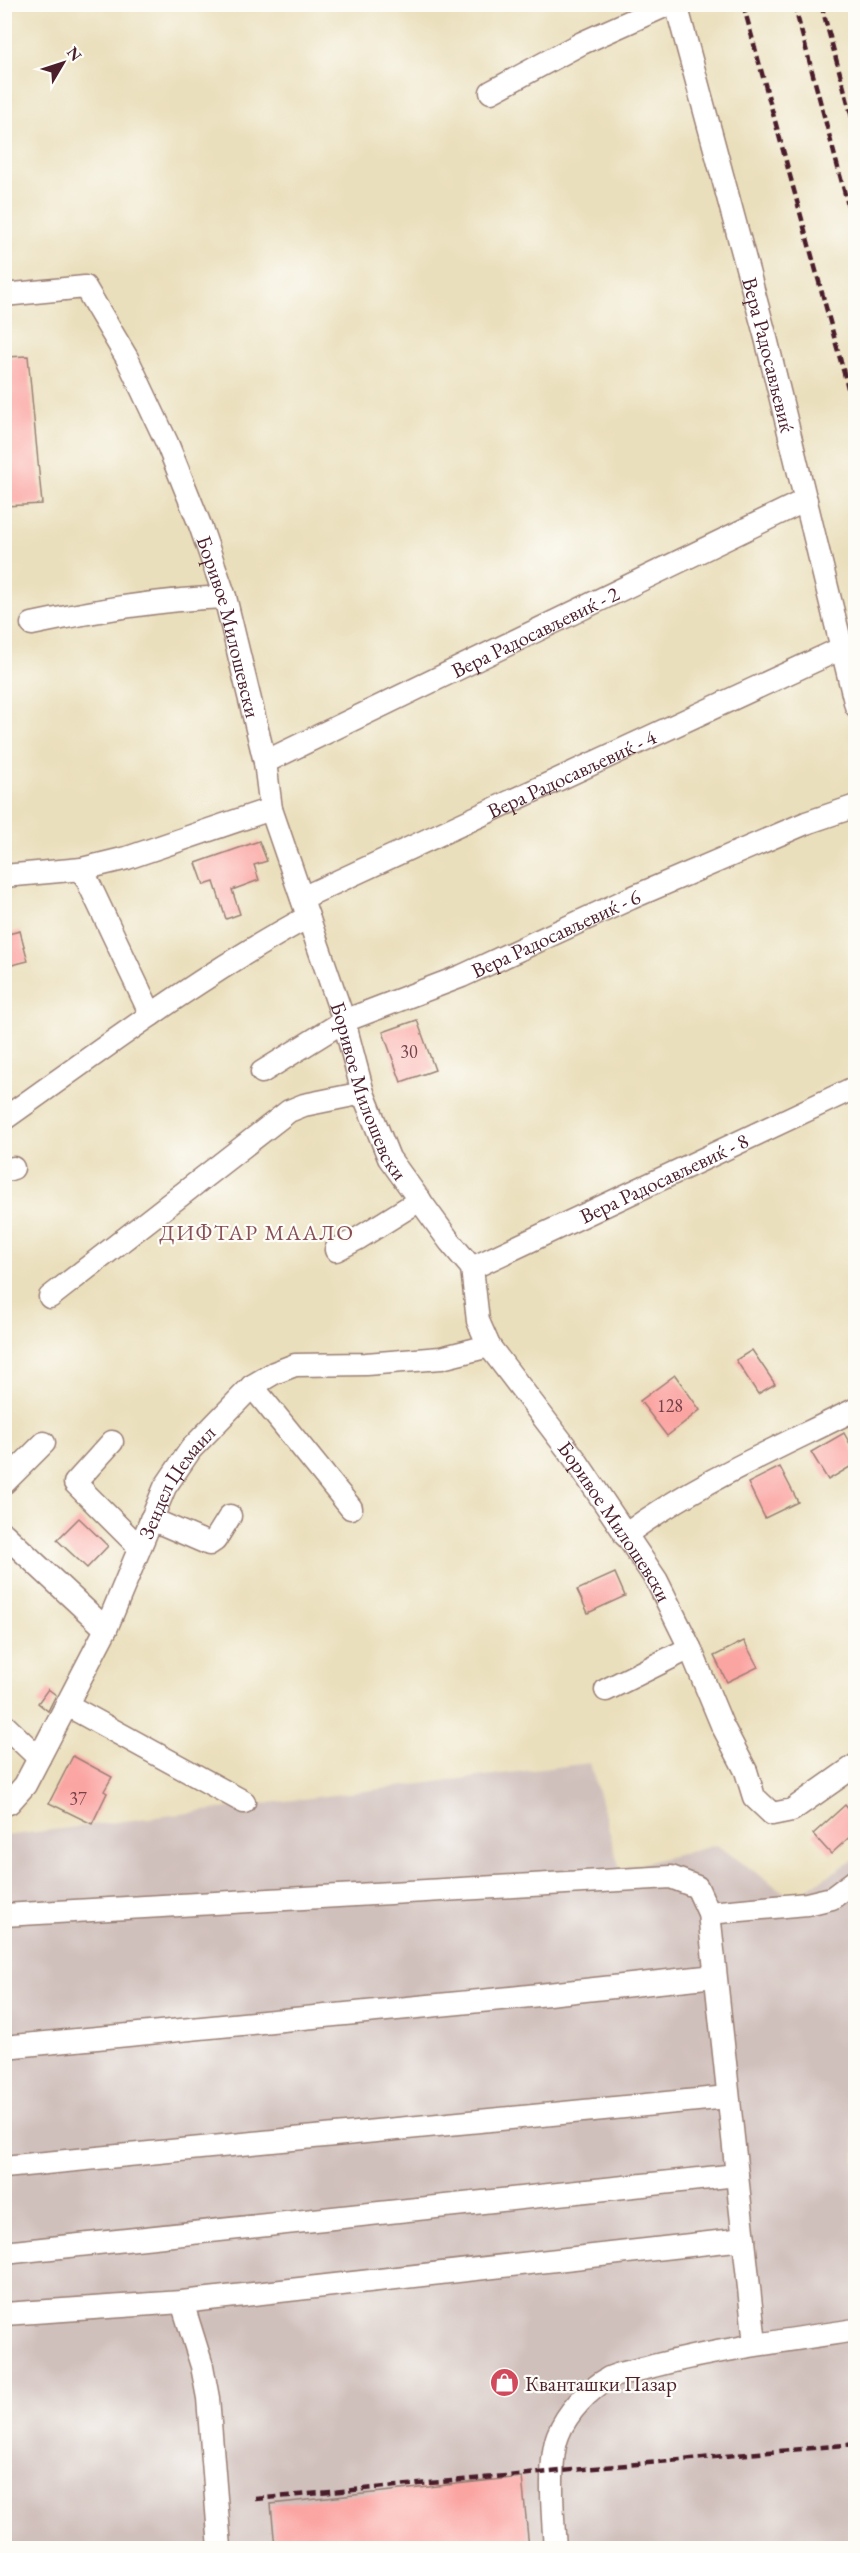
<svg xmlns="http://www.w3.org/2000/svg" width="860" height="2553" font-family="'EB Garamond',serif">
<rect width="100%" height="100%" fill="#fdfcf7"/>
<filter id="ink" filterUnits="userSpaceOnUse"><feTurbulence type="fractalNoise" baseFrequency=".0167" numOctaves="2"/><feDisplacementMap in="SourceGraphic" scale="12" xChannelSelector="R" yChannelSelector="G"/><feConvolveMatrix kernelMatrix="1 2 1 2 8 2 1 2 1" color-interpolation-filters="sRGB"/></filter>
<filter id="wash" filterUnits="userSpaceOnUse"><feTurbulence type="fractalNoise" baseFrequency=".008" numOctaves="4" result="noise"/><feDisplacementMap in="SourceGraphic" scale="24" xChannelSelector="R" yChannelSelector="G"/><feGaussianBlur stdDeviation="1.35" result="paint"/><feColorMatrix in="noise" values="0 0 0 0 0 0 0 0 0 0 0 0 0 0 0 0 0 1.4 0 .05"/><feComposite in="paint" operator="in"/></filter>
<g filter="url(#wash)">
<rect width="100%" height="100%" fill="#eadfbc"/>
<path fill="#d0c0bc" d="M590,1763L620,1869L717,1845L792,1898L855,1859V2548H5L4,1836Z"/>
<g id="blocks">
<path fill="#fba5a3" d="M28,356L42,504L4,506V357Z
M259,841L267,861L254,865L259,880L232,890L240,914L226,919L214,882L204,885L196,863Z
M20,931L28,961L4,967V935Z
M417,1020L435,1070L401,1082L383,1032Z
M752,1350L775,1384L758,1394L736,1360Z
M675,1375L700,1410L667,1436L640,1401Z
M844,1433L855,1453V1464L828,1480L811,1452Z
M780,1467L798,1502L765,1518L748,1483Z
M79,1518L108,1546L87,1568L57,1540Z
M615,1573L625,1596L588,1613L577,1590Z
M744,1641L758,1667L727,1682L714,1656Z
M48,1689L56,1695L48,1711L38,1703Z
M73,1756L112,1777L104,1791L107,1793L92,1824L49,1803Z
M845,1805L855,1817V1832L831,1854L813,1834Z
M522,2477L529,2548H275L271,2504Z"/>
</g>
</g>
<g filter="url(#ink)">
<use href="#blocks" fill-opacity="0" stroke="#9a7f74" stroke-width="1.5"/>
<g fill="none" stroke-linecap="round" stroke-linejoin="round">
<defs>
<g id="minor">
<path id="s1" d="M676,4L766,338L856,706"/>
<path d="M491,92L582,43L669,4"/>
<path id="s2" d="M4,295L85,287L127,358L167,443L200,525L225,597L265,762L271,809L344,1021L363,1093L389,1158L450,1242L472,1268L478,1321L489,1346L575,1459L657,1581L690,1648L722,1725L746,1771L754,1797L772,1814L792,1810L856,1765"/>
<path d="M32,624C99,610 156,600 225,597"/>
<path id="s3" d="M265,762L806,500"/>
<path d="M82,869L151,1015"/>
<path d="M4,876L82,869L127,858L271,809"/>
<path id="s4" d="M302,898L840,649"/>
<path id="s5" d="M262,1072L344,1021L462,976L631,898L806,823L856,806"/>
<path d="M4,1119C103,1049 201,975 308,917"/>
<path d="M4,1171L13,1168"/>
<path d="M336,1250L359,1238L420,1200"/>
<path id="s6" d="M472,1268L856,1087"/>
<path d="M50,1297L289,1111L304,1105L363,1093"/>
<path d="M252,1386L351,1508"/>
<path d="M112,1442L75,1483L139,1547"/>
<path d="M4,1483L44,1443"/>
<path d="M151,1519L209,1544L215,1540L230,1516"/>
<path d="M4,1534L106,1629"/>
<path d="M625,1535C696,1483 778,1448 856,1409"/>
<path d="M606,1690L690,1648"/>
<path d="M67,1705L244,1802"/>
<path d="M4,1725L39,1758"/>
<path id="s7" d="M4,1804L9,1803L25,1785L106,1629L165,1487L191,1449L252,1386L274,1373L295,1365L366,1364L441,1358L489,1346"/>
<path d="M709,1913L807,1904L832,1898L856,1880"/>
<path d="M4,1915L671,1877L697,1887L709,1913L755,2344"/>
<path d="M4,2047L511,1998L715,1976"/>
<path d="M4,2167L728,2097"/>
<path d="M4,2253L737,2175"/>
<path d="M182,2302L202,2366L208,2398L220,2548"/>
<path d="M4,2314L182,2302L744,2239"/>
<path d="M555,2548C553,2520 548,2461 558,2435C567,2412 588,2390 609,2378C622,2372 640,2370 653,2366C720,2349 788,2340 856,2330"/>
</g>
</defs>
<use href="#minor" stroke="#9a7f74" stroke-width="25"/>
<use href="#minor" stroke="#fff" stroke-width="22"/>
<path stroke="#4a1f2b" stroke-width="4.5" stroke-dasharray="9 4.5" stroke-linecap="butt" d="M743,4L856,417
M794,4L856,235
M821,4L856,132
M255,2499L856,2444"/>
</g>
</g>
<defs>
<symbol id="shop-disc" viewBox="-11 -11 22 22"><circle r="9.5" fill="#d1495b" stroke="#fdfcf7"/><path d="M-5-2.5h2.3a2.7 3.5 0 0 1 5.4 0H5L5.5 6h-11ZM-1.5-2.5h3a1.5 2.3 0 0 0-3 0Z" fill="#fff"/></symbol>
</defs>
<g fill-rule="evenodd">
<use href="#shop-disc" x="488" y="2366" width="33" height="33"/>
</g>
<g text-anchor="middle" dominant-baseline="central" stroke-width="4.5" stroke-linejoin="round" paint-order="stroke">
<g font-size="18" fill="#764049">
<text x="409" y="1051">30</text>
<text x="670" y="1405">128</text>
<text x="78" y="1798">37</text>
</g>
<g font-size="21" fill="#4a1f2b" stroke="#fdfcf7">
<text stroke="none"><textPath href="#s1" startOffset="363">Вера Радосављевиќ</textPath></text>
<text stroke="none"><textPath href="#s2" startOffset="452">Боривое Милошевски</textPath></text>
<text stroke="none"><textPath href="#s3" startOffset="300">Вера Радосављевиќ - 2</textPath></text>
<text stroke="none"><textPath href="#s4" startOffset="297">Вера Радосављевиќ - 4</textPath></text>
<text stroke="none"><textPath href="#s5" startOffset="326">Вера Радосављевиќ - 6</textPath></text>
<text stroke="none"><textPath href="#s2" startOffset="938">Боривое Милошевски</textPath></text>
<text stroke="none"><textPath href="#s6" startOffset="212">Вера Радосављевиќ - 8</textPath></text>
<text stroke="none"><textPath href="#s7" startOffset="369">Зендел Џемаил</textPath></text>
<text stroke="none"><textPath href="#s2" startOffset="1443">Боривое Милошевски</textPath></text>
</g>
<g font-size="21" fill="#4a1f2b" stroke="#fdfcf7" text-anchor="start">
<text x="525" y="2383">Кванташки Пазар</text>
</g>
<g font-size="22" letter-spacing="1.5" fill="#884e55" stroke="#fdfcf7">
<text x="257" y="1232">ДИФТАР МААЛО</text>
</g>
</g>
<rect width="860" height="2553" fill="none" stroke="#fdfcf7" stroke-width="24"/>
<g transform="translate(63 63) rotate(51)" stroke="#fdfcf7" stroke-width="4.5" paint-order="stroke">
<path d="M0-4.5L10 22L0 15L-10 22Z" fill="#4a1f2b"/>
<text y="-9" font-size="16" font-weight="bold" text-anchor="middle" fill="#4a1f2b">N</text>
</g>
</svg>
